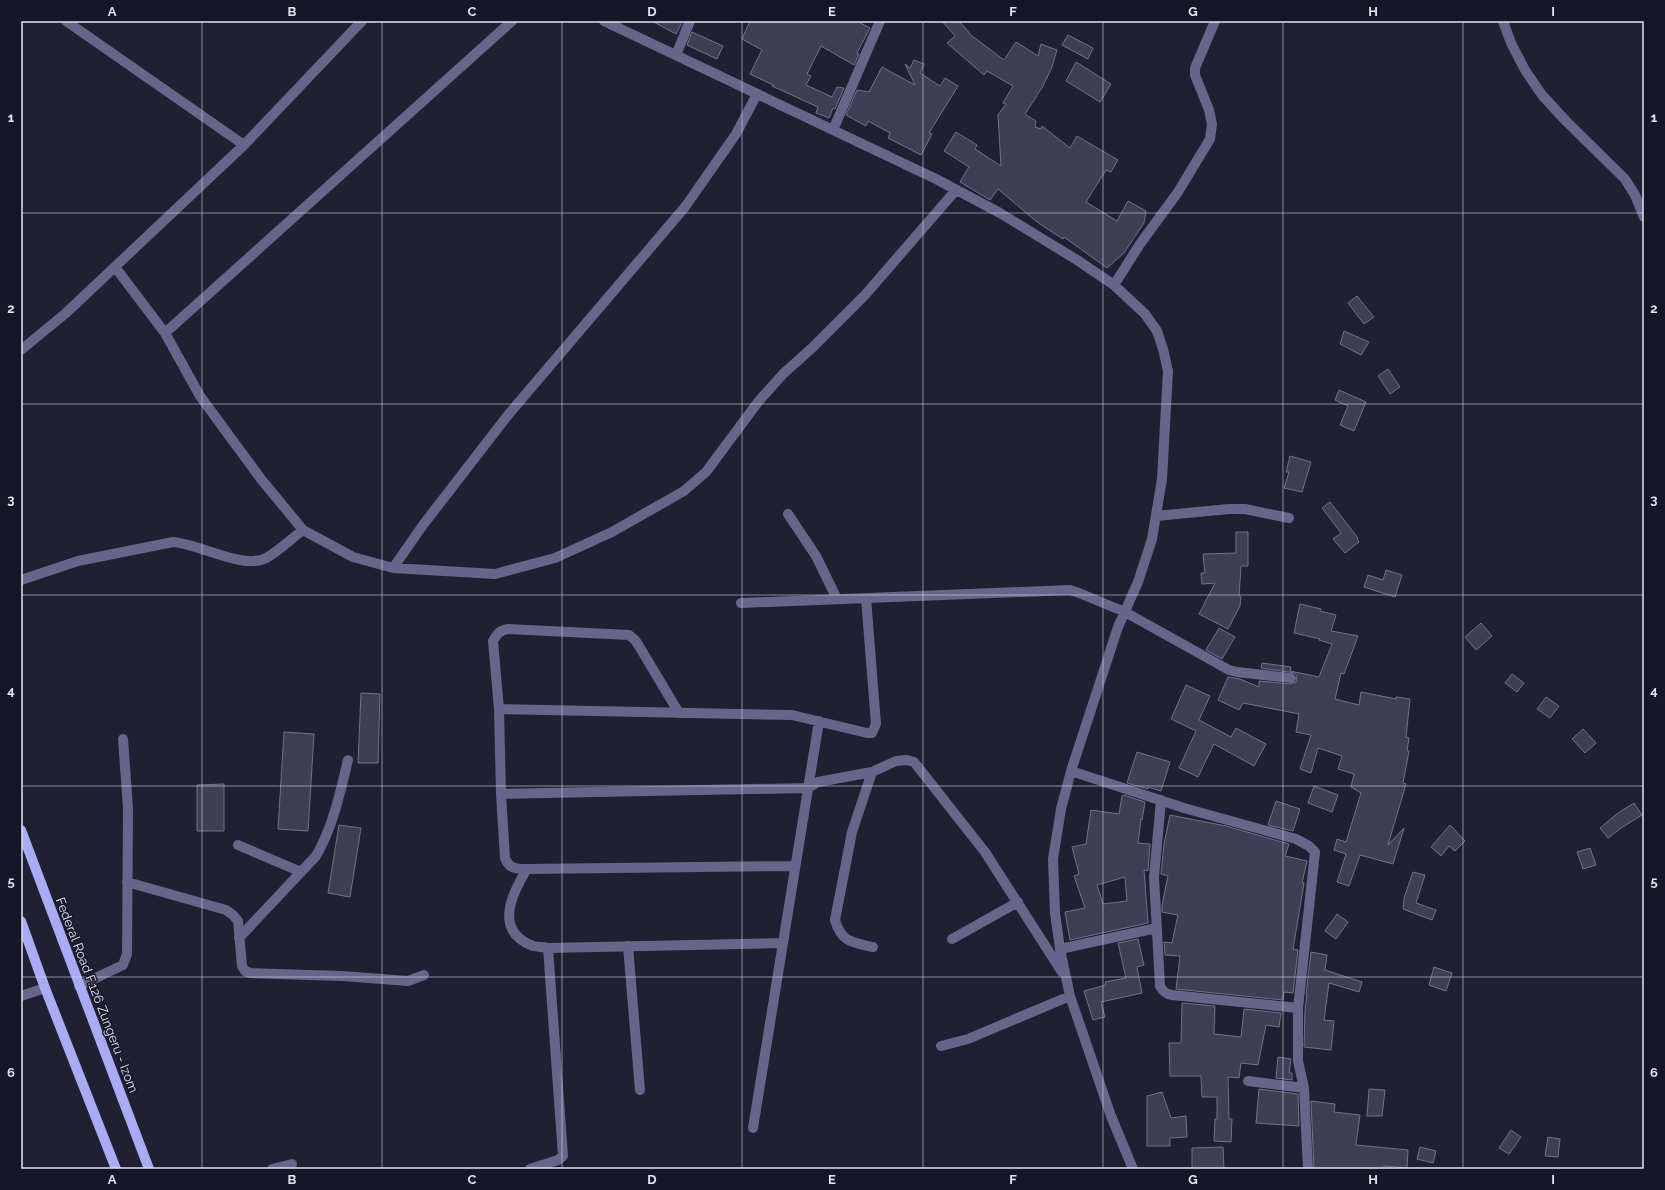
<svg xmlns="http://www.w3.org/2000/svg" width="1665" height="1190" font-family="Raleway,sans-serif">
<rect width="100%" height="100%" fill="#1f2032"/>
<path fill="#3e3f54" stroke="#707289" fill-rule="evenodd" d="M652,21H683L676,34Z
M750,21H857L870,28L857,53L859,54L854,65L821,46L807,74L811,76L806,85L832,97L837,87L844,88L835,109L833,108L829,118L816,113L818,107L772,86L773,85L750,74L762,50L742,39Z
M942,21H959L972,36L1004,60L1016,42L1038,56L1041,44L1057,50L1052,67L1043,86L1025,114L1036,121L1035,127L1041,129L1042,126L1070,148L1077,136L1118,160L1111,172L1106,170L1086,202L1117,221L1128,201L1146,211L1144,223L1124,253L1107,268L1064,237L1063,239L1037,222L998,189L990,200L960,182L969,167L944,151L956,132L977,145L975,149L1001,166L998,115L1006,104L1003,103L1013,86L987,71L984,75L947,43L955,36Z
M692,32L723,46L717,59L687,45Z
M1068,35L1093,48L1088,59L1062,45Z
M914,60L924,64L920,73L940,86L945,78L958,86L929,133L932,134L921,155L888,138L890,133L868,121L866,126L846,115L857,90L869,92L882,67L915,85L905,64L910,68Z
M1076,62L1111,84L1100,102L1066,81Z
M1357,296L1374,317L1364,324L1348,303Z
M1344,331L1369,342L1361,355L1340,344Z
M1388,369L1400,387L1390,394L1378,376Z
M1339,390L1366,402L1354,431L1340,425L1348,406L1335,400Z
M1290,456L1311,462L1302,492L1284,488L1289,472H1286Z
M1330,502L1358,538L1357,539L1359,542L1345,553L1333,539L1341,533L1322,508Z
M1236,532H1248V566H1241L1239,596L1241,597L1240,606L1228,629L1199,614L1215,583L1202,584L1201,573H1205L1203,554L1236,553Z
M1386,570L1402,575L1395,597L1364,587L1368,575L1383,580Z
M1300,604L1321,609L1320,611L1336,615L1331,631L1358,636L1344,674L1341,673L1335,699L1359,705L1361,692L1396,699V697L1410,699L1406,737L1409,738L1407,751H1409L1403,783L1406,784L1388,845L1404,828L1393,864L1360,855L1349,886L1337,882L1346,854L1334,850L1337,839L1346,842L1361,793L1351,787L1354,774L1338,769L1342,756L1318,748L1311,773L1300,769L1311,735L1296,732L1299,714L1243,703L1239,710L1218,700L1228,677L1240,679L1259,687V681L1290,684L1296,682L1297,676L1295,673L1261,668L1262,663L1291,667L1290,671L1319,677L1332,644L1319,640L1320,639L1294,633Z
M1481,623L1492,636L1476,650L1465,637Z
M1219,628L1235,637L1222,659L1206,650Z
M1512,674L1524,683L1517,692L1505,683Z
M1186,685L1210,696L1199,720L1231,737L1236,728L1266,744L1254,766L1214,744L1198,777L1179,768L1196,731L1171,719Z
M361,693L380,694L378,763H358Z
M1546,697L1559,706L1550,718L1537,709Z
M1583,729L1596,743L1585,753L1572,739Z
M284,732L314,734L308,831L278,829Z
M1137,752L1170,762L1161,791L1148,787V789L1127,783Z
M224,784V831H197V785Z
M1314,786L1338,795L1332,812L1308,803Z
M1124,795L1145,802L1142,820L1141,819L1138,843L1150,844L1148,871L1144,870L1148,923L1070,940L1065,912L1085,908L1074,876L1079,874L1072,847L1086,844L1091,810L1119,814L1122,796ZM1125,877L1127,901L1103,904L1097,885Z
M1276,801L1300,809L1293,831L1268,825Z
M1634,803L1642,815L1621,828L1608,838L1600,828L1618,813Z
M1170,815L1226,826L1289,844L1285,856L1307,861L1302,883H1304L1293,949L1298,950L1293,993L1284,992L1283,1000L1176,989L1180,956L1165,955L1164,942L1172,943L1178,915L1162,912V905L1168,876L1161,874L1164,844Z
M339,825L361,828L350,897L328,893Z
M1450,825L1465,841L1455,851L1449,846L1441,856L1431,847Z
M1590,848L1596,865L1583,869L1577,852Z
M1413,872L1425,875L1416,903L1436,910L1432,920L1403,909L1404,898Z
M1337,914L1348,922L1336,939L1325,931Z
M1138,939L1144,965L1137,967L1142,993L1101,1002L1105,1017L1093,1020L1084,991L1106,985L1105,982L1126,978L1118,943Z
M1311,952L1327,955L1325,970L1362,982L1359,992L1329,983L1324,1020L1334,1021L1331,1050L1304,1047L1305,1010L1307,994H1306Z
M1434,967L1452,973L1446,991L1429,985Z
M1182,1003L1215,1006L1214,1034L1241,1037L1244,1009L1281,1013L1279,1027L1266,1025L1258,1065L1241,1063L1239,1078L1228,1077L1229,1119H1232L1231,1142L1214,1141L1215,1119H1217V1097H1202L1201,1076H1170L1169,1043H1181Z
M1278,1057L1291,1059L1289,1073H1292V1080L1276,1078Z
M1259,1089L1298,1094L1299,1126L1256,1123Z
M1369,1089L1385,1090L1382,1116H1367Z
M1162,1092L1171,1118L1186,1116L1187,1137L1170,1138V1146H1147V1096Z
M1311,1101L1335,1104L1334,1112L1360,1115L1356,1145L1408,1150L1407,1168L1384,1166V1169H1314Z
M1511,1130L1521,1137L1509,1154L1499,1148Z
M1548,1137L1560,1139L1558,1157L1545,1156Z
M1223,1147L1224,1169H1192V1148Z
M1420,1147L1436,1151L1433,1163L1417,1159Z"/>
<g fill="none" stroke-linecap="round" stroke-linejoin="round">
<path stroke="#656689" stroke-width="10" d="M66,21L244,145
M604,21L936,179L1000,213L1077,260L1114,285L1145,314L1157,331L1163,349L1168,371L1162,479L1152,539L1138,582L1118,627L1071,771L1061,809L1053,859L1055,913L1060,949L1070,996L1111,1116L1133,1169
M1503,21L1511,43L1525,70L1542,95L1566,121L1625,179L1635,195L1644,217
M676,55L690,21
M833,130L880,21
M115,267L165,333L200,396L261,479L303,530L353,557L393,568L495,574L555,558L612,532L684,491L706,472L758,402L783,374L812,348L865,295L956,190
M1114,285L1140,244L1178,192L1210,139L1212,124L1209,110L1195,75V68L1215,21
M165,333L512,21
M21,350L66,313L244,145L362,21
M788,514L816,556L837,599
M1156,516L1229,509H1245L1289,518
M393,568L423,525L508,415L685,207L736,134L757,94
M21,580L78,561L173,542C200,544 243,570 266,558C278,552 292,538 303,530
M741,603L1070,590L1079,593L1125,612L1229,670L1237,672L1291,678
M499,709L792,715L867,733H872L876,724L866,598
M679,713L639,646L635,640L629,635L508,629C500,630 497,634 493,641L499,709L501,794L505,858C509,869 517,869 527,869L795,866
M1071,771L1184,808L1296,839L1309,846L1315,852L1298,1008V1061L1304,1088L1308,1169
M872,772L852,832L835,920C841,942 853,943 873,947
M501,794L808,788L818,782L872,772L896,761L907,760L914,762L985,852L1062,972
M1161,800L1154,877L1160,986C1163,992 1166,994 1172,995L1298,1008
M238,845L301,872
M527,869C511,895 494,931 533,946C537,947 544,947 548,948L783,943
M127,882L226,910L233,915L238,921L242,966L245,971L250,973L342,976L408,981L424,975
M239,938L316,856C333,827 340,793 348,760
M952,939L1018,902
M628,946L640,1090
M1060,949L1157,928
M79,986L123,965L127,954L128,808L123,739
M21,996L45,988
M941,1046L968,1039L1070,996
M1248,1081L1304,1088
M753,1128L819,721
M272,1169L292,1164
M530,1169L558,1160L563,1156L548,948"/>
<path stroke="#a9abf4" stroke-width="10" d="M21,830L149,1169
M21,921L45,988L116,1169"/>
</g>
<path fill="none" stroke="#e2e3f1" stroke-width="1" stroke-opacity="0.55" d="M202,21V1169M382,21V1169M562,21V1169M742,21V1169M923,21V1169M1103,21V1169M1283,21V1169M1463,21V1169M21,213H1644M21,404H1644M21,595H1644M21,786H1644M21,977H1644"/>
<g text-anchor="middle" dominant-baseline="central" stroke-width="3" stroke-linejoin="round" paint-order="stroke">
<g font-size="13" fill="#e2e3f1" stroke="#161628">
<text transform="translate(97 995) rotate(69)">Federal Road F.126 Zungeru - Izom</text>
</g>
</g>
<rect width="1665" height="1190" fill="none" stroke="#161628" stroke-width="44"/>
<rect x="22" y="22" width="1621" height="1146" fill="none" stroke="#e2e3f1" stroke-width="1.5"/>
<g font-size="13" text-anchor="middle" font-weight="bold" fill="#e2e3f1">
<text x="112" y="16">A</text>
<text x="292" y="16">B</text>
<text x="472" y="16">C</text>
<text x="652" y="16">D</text>
<text x="832" y="16">E</text>
<text x="1013" y="16">F</text>
<text x="1193" y="16">G</text>
<text x="1373" y="16">H</text>
<text x="1553" y="16">I</text>
<text x="11" y="122">1</text>
<text x="1654" y="122">1</text>
<text x="11" y="313">2</text>
<text x="1654" y="313">2</text>
<text x="11" y="504">3</text>
<text x="1654" y="504">3</text>
<text x="11" y="695">4</text>
<text x="1654" y="695">4</text>
<text x="11" y="886">5</text>
<text x="1654" y="886">5</text>
<text x="11" y="1077">6</text>
<text x="1654" y="1077">6</text>
<text x="112" y="1184">A</text>
<text x="292" y="1184">B</text>
<text x="472" y="1184">C</text>
<text x="652" y="1184">D</text>
<text x="832" y="1184">E</text>
<text x="1013" y="1184">F</text>
<text x="1193" y="1184">G</text>
<text x="1373" y="1184">H</text>
<text x="1553" y="1184">I</text>
</g>
</svg>
